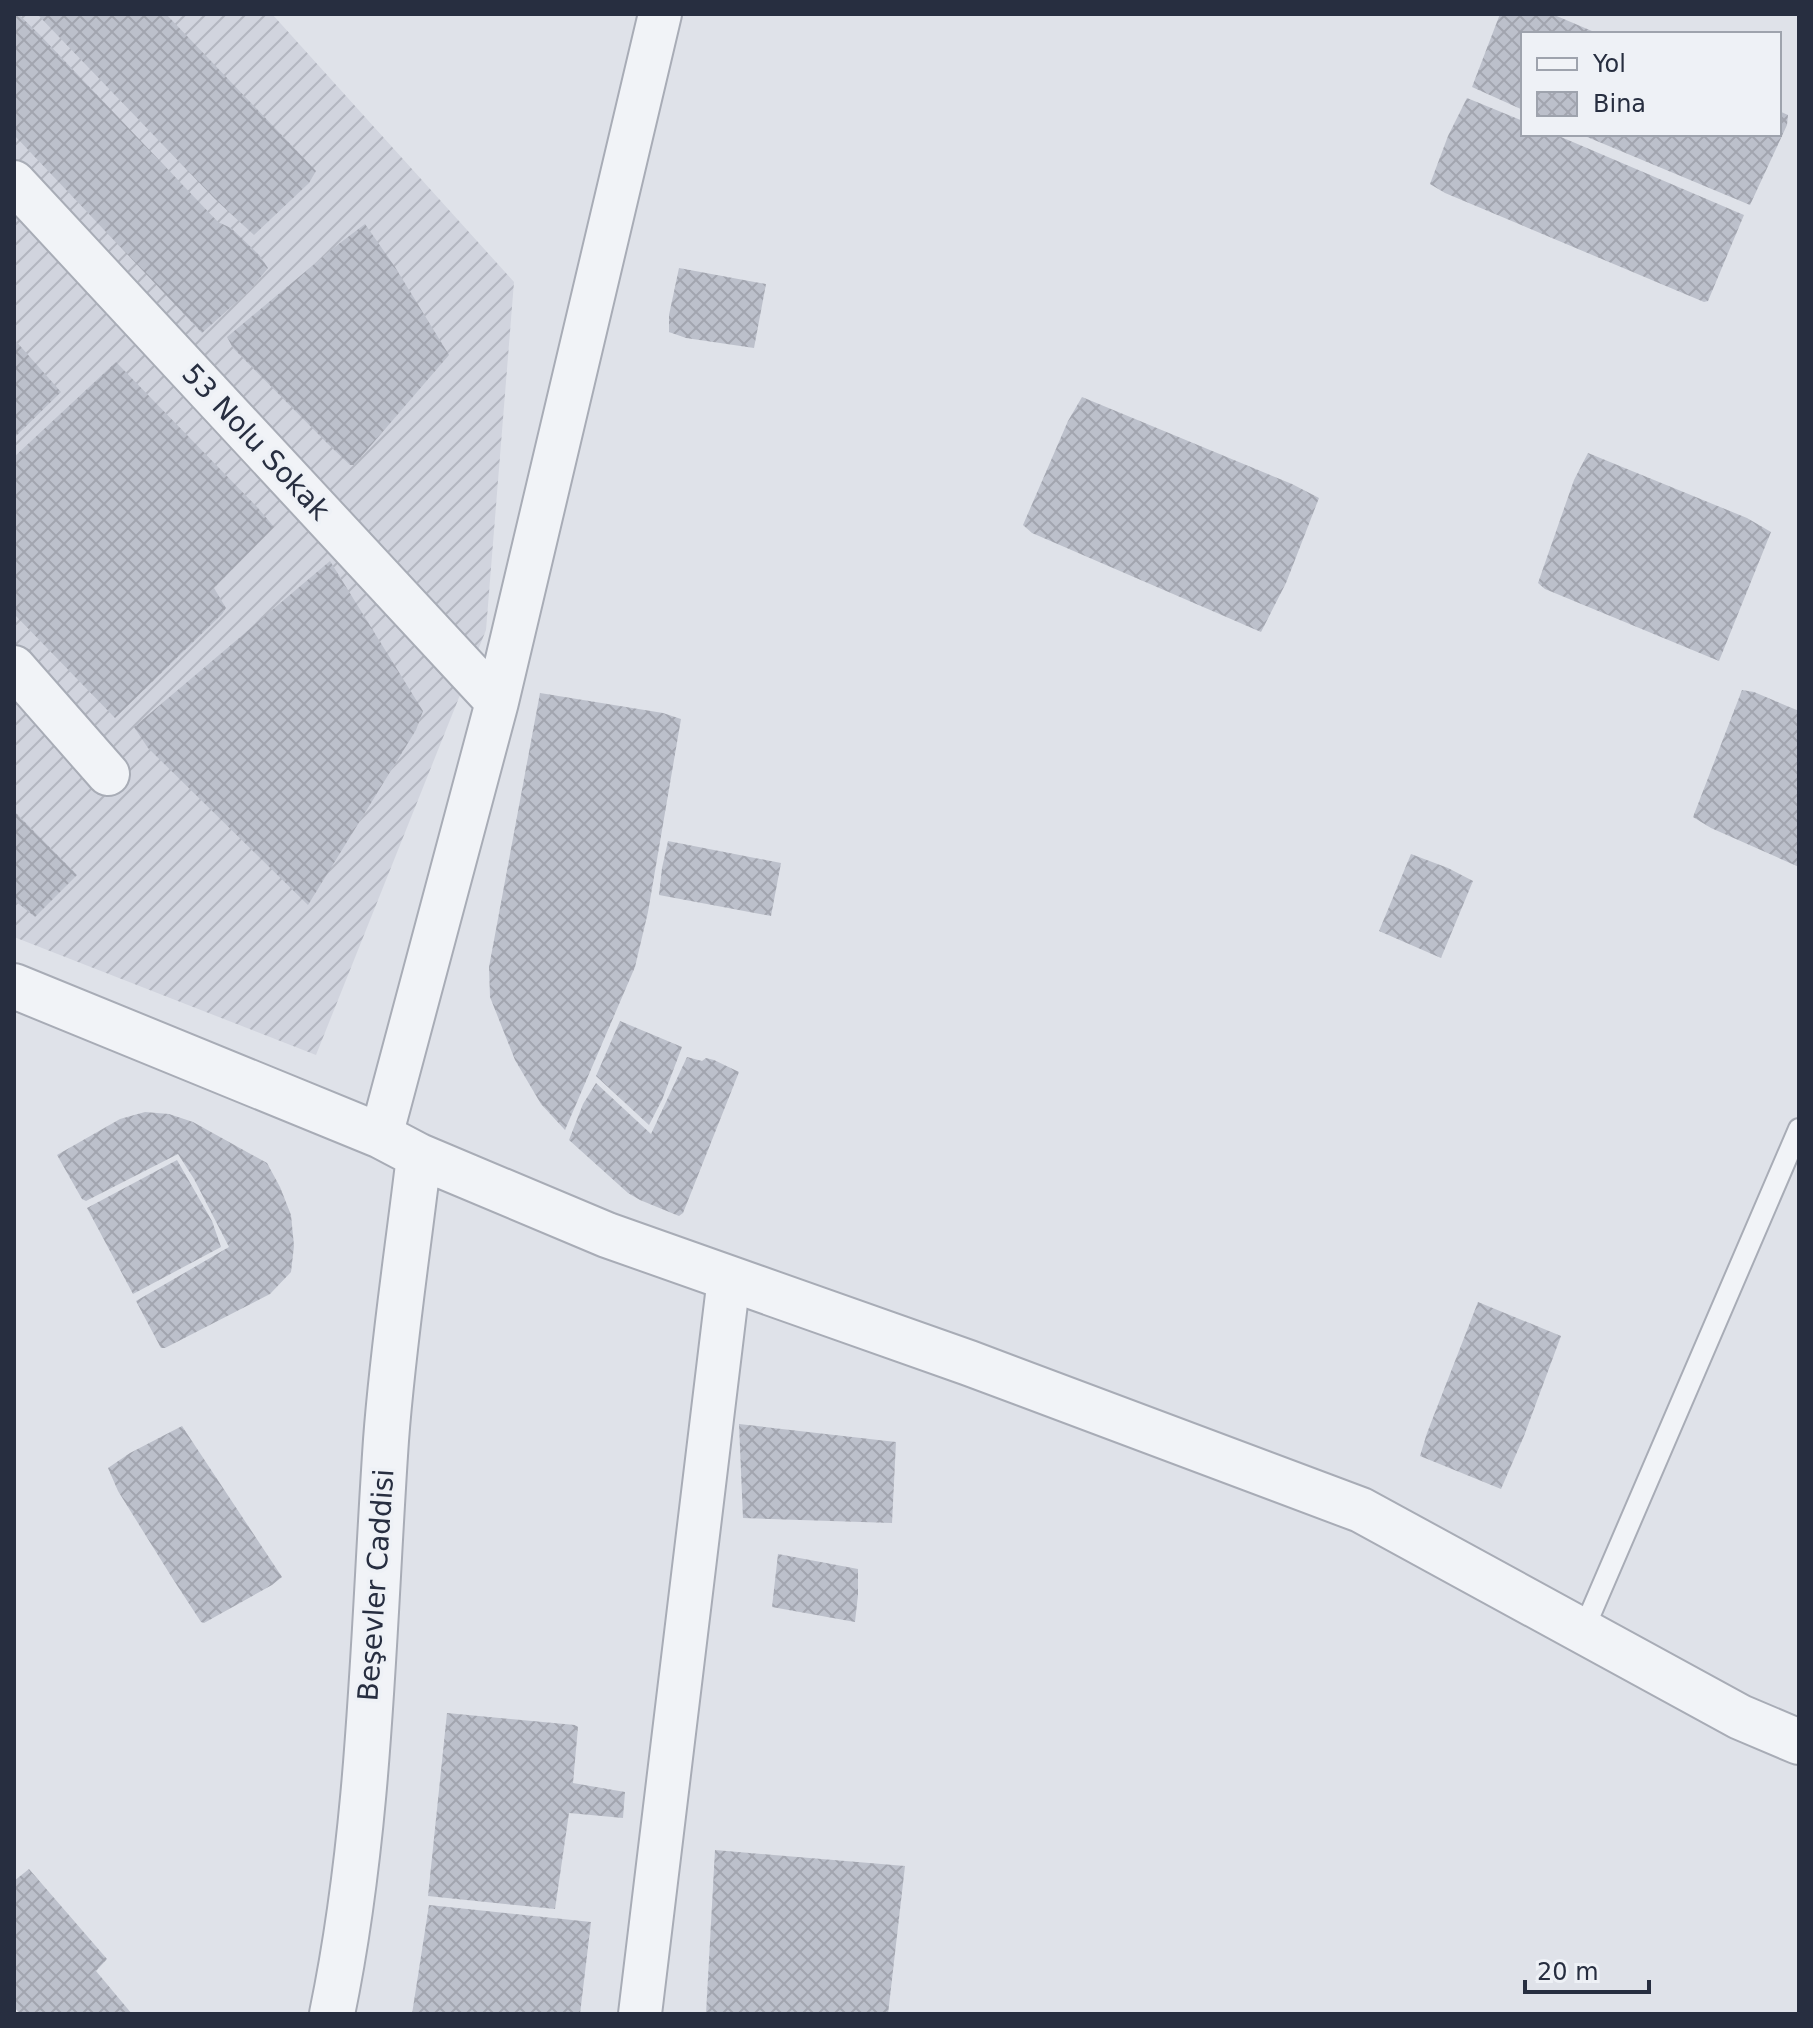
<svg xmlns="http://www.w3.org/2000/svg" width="1813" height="2028" font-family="'DejaVu Sans',sans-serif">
<defs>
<pattern id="industrial-furrows" width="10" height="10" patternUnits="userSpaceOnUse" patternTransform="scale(2)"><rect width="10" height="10" fill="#d1d4de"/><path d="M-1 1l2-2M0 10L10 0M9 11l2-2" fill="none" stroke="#b3b6c0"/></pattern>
<pattern id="building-cross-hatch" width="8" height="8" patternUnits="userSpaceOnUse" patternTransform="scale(2)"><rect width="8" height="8" fill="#bcc0cb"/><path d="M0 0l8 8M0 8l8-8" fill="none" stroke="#a2a5af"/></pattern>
</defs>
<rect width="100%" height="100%" fill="#dfe2e9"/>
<path fill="url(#industrial-furrows)" d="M14,14H272L514,282L486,630L316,1055L14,937Z"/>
<path fill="url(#building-cross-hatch)" d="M14,14H18L39,34L218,222L231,228L259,255L268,268L250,290L202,333L14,135Z
M37,14H166L316,171L309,183L254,235L215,199Z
M1500,14H1552L1599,34H1523V110L1472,87Z
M1467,98L1523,121V134H1554L1744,215L1708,301L1704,302L1445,193L1430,184L1448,136Z
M1779,111L1788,115L1787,125L1750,205L1580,134H1779Z
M365,224L395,267L449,355L354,465H350L329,445L233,348L227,337L336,246Z
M679,268L766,284L754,348L686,338L669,332V315Z
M14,339L61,392L16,436L14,433Z
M116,362L258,508L274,527L214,588L226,608L222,614L115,718L14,614V457Z
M1082,397L1292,484L1319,498L1286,583L1261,632L1032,533L1023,525L1068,421Z
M1588,453L1747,518L1771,532L1719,661L1545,589L1538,583L1574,480Z
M330,561L423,711L416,730L308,905L148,748L134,727Z
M1742,690L1754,692L1799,711V867L1711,828L1693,817Z
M540,693L663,713L681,719L648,912L635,967L565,1130L541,1104L515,1060L490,997L489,967Z
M14,811L77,875L35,917L14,900Z
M668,841L781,863L771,916L659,895L662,868Z
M1411,854L1448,868L1473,881L1441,958L1379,931Z
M620,1021L682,1047L662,1100L649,1125L596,1076Z
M687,1057L702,1061L706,1058L714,1060L739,1072L683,1213L679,1216L640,1200L628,1193L569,1140L583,1104L596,1083L651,1134Z
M145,1112L169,1114L193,1122L267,1163L280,1187L291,1215L294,1246L291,1272L270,1294L165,1348H161L136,1301L229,1247L194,1179L178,1154L86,1201L82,1199L57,1155L120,1119Z
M177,1160L212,1221L221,1247L133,1294L87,1208Z
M1478,1302L1561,1336L1524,1436L1501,1489L1420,1456L1427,1433Z
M739,1424L896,1442L892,1523L743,1518Z
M182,1426L282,1577L272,1585L204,1623L201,1622L171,1576L118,1491L108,1468L130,1453Z
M778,1554L858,1569V1595L855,1622L772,1607Z
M447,1713L575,1725L578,1727L573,1783L625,1792L623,1818L569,1813L555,1909L428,1896Z
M715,1850L905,1866L888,2014H706Z
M29,1869L107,1959L96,1971L132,2014H20L14,2007V1881Z
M429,1905L591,1922L580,2014H412Z"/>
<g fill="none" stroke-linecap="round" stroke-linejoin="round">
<defs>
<path id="service" d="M1583,1631L1799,1129"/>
<path id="minor" d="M14,182L497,702
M14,667L108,774
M381,1136L497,702L660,14
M640,2014L729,1278"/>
<path id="tertiary" d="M14,986L381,1136L419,1156L607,1235L969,1363L1361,1510L1740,1717L1799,1742
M332,2014C371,1826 373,1631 386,1440C393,1345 408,1250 419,1156"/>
</defs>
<use href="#service" stroke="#a8acb6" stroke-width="24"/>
<use href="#minor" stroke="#a8acb6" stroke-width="46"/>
<use href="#tertiary" stroke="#a8acb6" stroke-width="48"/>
<use href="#service" stroke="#f1f3f7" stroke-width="20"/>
<use href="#minor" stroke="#f1f3f7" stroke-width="42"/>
<use href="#tertiary" stroke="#f1f3f7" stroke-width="44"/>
</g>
<g text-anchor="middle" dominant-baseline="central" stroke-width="7" stroke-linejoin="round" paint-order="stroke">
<g font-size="28" fill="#272e40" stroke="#eef1f6">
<text transform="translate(256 442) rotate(47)">53 Nolu Sokak</text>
<text transform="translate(376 1585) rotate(-86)">Beşevler Caddisi</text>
</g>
</g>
<rect width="1813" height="2028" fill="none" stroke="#272e40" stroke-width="32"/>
<rect x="1521" y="32" width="260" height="104" fill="#eef1f6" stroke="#9ea3ad" stroke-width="2"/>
<rect x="1537" y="58" width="40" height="12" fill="#f1f3f7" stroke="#9ea3ad" stroke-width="2"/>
<text x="1593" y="72" font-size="24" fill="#272e40">Yol</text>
<rect x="1537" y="92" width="40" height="24" fill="url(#building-cross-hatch)" stroke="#9ea3ad" stroke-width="2"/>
<text x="1593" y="112" font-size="24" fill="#272e40">Bina</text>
<path d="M1525 1980v12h124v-12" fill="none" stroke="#272e40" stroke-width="4"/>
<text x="1537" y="1980" font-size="24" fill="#272e40" stroke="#eef1f6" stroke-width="6" paint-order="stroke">20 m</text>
</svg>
